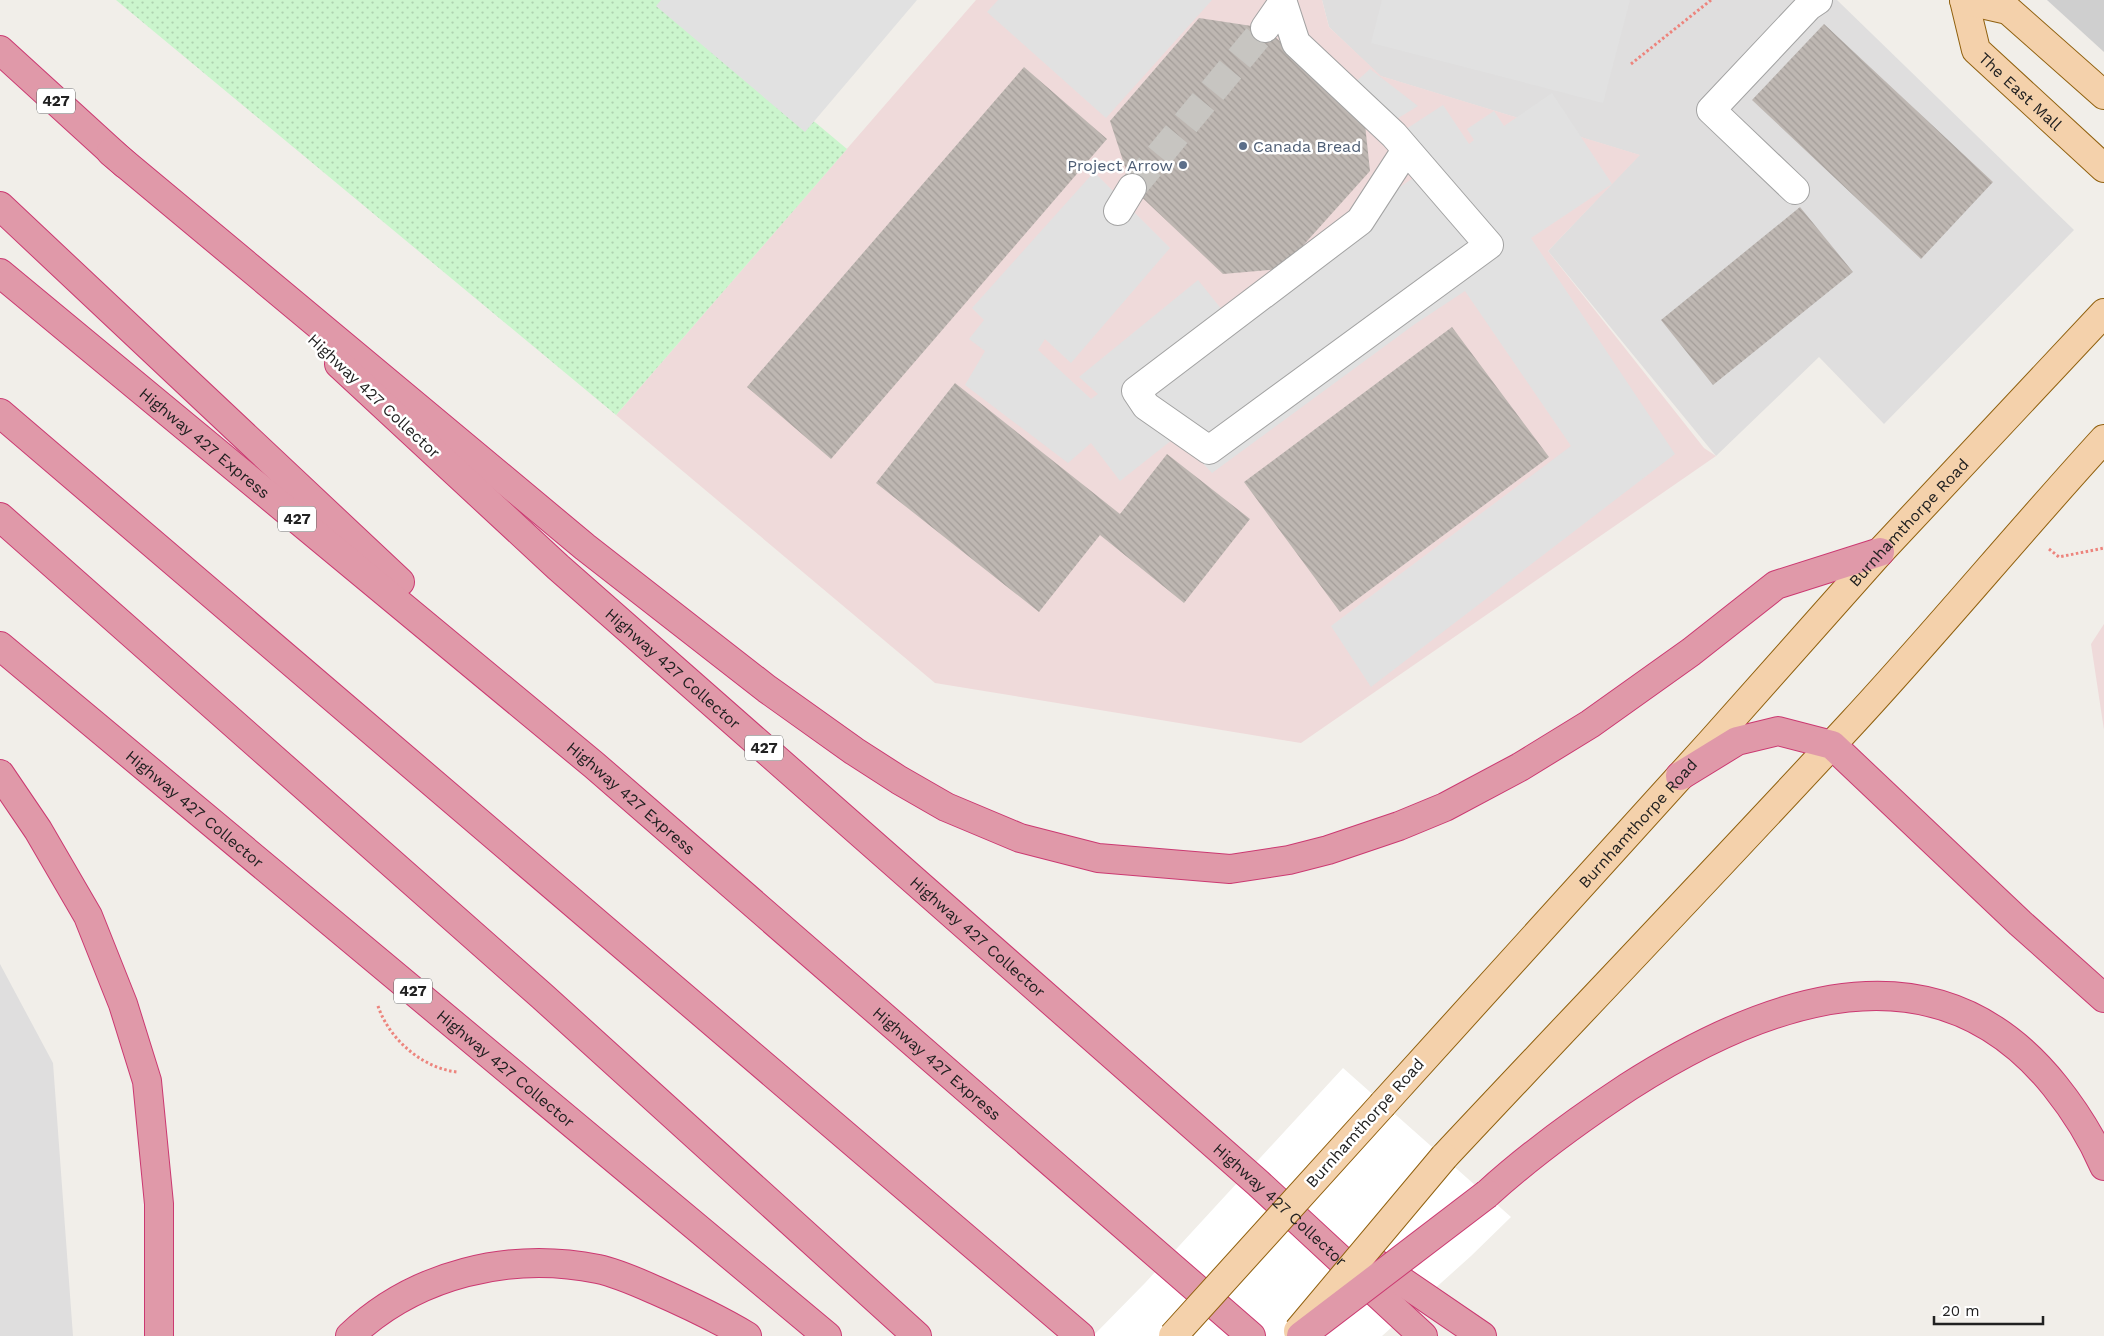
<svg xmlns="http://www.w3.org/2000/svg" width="2104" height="1336" font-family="'Work Sans',sans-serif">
<defs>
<pattern id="park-dots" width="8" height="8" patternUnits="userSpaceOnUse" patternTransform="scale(1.25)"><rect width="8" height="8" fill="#cbf5cd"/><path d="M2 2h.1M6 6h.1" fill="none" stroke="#aed2b0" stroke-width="1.8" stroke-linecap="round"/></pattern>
<pattern id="building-back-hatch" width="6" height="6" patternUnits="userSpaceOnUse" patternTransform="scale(1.25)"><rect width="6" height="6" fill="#beb7b2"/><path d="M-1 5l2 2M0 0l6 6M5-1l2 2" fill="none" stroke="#a39d99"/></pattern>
</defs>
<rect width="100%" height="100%" fill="#f1eee9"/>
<path fill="#dfdede" d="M1322,0H1837L2074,230L1884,424L1819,357L1716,456L1548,251L1639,155L1380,76L1329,27Z
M0,964L53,1063L73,1336H0Z"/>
<path fill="#efdada" d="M976,0H1322L1329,27L1381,76L1640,155L1548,251L1704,448L1716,456L1301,743L935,683L616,415Z
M2104,624V730L2091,644Z"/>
<path fill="#cfcfcf" d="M2047,0H2104V52Z"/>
<path fill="url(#park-dots)" d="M116,0H669L847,149L616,415Z"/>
<path fill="#e1e1e1" d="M661,0H917L805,132L656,6Z
M998,0H1212L1106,118L987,12Z
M1382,0H1630L1603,103L1371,43Z
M1370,69L1418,106L1395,120L1351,86Z
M1552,93L1612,184L1531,238L1675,454L1371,687L1331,626L1571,446L1465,291L1415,324L1212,473L1177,436L1120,481L1091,443L1068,463L965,385L985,351L969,339L984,320L972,308L1094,172L1170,248L1071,363L1045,339L1038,350L1091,399L1098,394L1079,377L1198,280L1227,316L1347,223L1425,170L1400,133L1443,105L1469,144L1474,140L1467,129L1494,111L1504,126Z"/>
<path fill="#fff" d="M1343,1068L1511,1217L1471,1256L1382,1336H1093L1145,1283Z"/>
<path fill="url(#building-back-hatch)" d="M1199,18L1265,28L1364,115L1370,171L1282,269L1223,274L1132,188L1110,121Z
M1824,24L1993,182L1921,259L1752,100Z
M1024,67L1107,139L831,459L747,387Z
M1800,207L1853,272L1713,385L1661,320Z
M1452,327L1549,457L1340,612L1244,482Z
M955,383L1120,514L1167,454L1250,519L1184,603L1100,535L1039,612L876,483Z"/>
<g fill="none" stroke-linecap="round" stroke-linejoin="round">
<path stroke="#c7c5c1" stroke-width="28" stroke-dasharray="28 14" stroke-linecap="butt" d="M1132,188L1265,28"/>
<defs>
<path id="minor" d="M1282,0L1296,43L1394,135L1489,245L1209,450L1146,406L1136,391L1360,221L1406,150
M1265,28L1283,2
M1795,190L1711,110L1809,6L1818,0
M1118,211L1132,188"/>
<g id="major">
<path id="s1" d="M1964,0L1976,50L2104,168"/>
<path d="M1964,0L2008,10L2104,95"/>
<path id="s2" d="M1383,1104L1712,741L1880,552L2104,313"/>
<path d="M1444,1157C1580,1012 1718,868 1853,722C1939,629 2019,532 2104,439"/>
</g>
<g id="highway">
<path d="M0,50L125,164"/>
<path d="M111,152L585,547L767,689L854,751L899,780L946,807L1020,838L1098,858L1230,869L1289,860L1328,850L1399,826L1445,807L1520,767L1590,724L1691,652L1776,585L1880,552"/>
<path d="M0,206L400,582"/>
<path id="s3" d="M0,273L594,765L1251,1336"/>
<path id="s4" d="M339,364L558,567L1258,1183L1423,1336"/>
<path d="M0,413L1080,1336"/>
<path d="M0,517L542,996L917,1336"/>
<path id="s5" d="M0,646L827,1336"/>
<path d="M0,774L38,830L88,916L123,1004L147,1081L159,1204V1336"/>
<path d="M1680,776L1737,741L1778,731L1832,745L2020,923L2104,998"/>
<path d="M1487,1194C1531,1154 1578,1120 1628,1087C1764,1000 1935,936 2055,1086C2075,1111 2091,1136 2104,1166"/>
<path d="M1368,1258L1482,1336"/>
<path d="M350,1336C415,1274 510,1251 598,1269C617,1273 637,1282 655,1290C687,1304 717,1318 747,1336"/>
</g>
</defs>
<use href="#minor" stroke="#a2a2a2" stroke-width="30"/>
<use href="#major" stroke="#90600e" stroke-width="30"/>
<use href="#highway" stroke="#cb3971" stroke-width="30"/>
<path stroke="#ed847d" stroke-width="3" stroke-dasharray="2.5 2.5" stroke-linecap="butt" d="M1631,64L1711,0
M2049,549L2059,557L2104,548
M378,1006C389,1039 422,1068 457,1072"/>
<use href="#minor" stroke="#fff" stroke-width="28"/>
<use href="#major" stroke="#f4d1ab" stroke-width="28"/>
<use href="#highway" stroke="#e099a9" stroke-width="28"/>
<defs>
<path id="major-bridge" d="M1298,1331L1444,1157
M1173,1336L1383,1104"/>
<path id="highway-bridge" d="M1301,1336L1487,1194"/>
</defs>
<use href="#major-bridge" stroke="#90600e" stroke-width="30" stroke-linecap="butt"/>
<use href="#highway-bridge" stroke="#cb3971" stroke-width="30" stroke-linecap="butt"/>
<use href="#major-bridge" stroke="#f4d1ab" stroke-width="28"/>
<use href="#highway-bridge" stroke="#e099a9" stroke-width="28"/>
</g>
<g fill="#5c6f8a" stroke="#fff" stroke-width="2">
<circle cx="1243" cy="146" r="5"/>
<circle cx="1183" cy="165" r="5"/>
</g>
<g text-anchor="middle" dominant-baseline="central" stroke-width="5" stroke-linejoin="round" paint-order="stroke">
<g fill="#fff" stroke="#646464" stroke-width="1">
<rect x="37" y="88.5" width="38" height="25" rx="4"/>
<rect x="278" y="506.5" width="38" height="25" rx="4"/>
<rect x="745" y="735.5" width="38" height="25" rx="4"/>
<rect x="394" y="978.5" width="38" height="25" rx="4"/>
</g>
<g font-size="15" font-weight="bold" fill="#212121">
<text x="56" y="101">427</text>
<text x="297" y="519">427</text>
<text x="764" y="748">427</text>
<text x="413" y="991">427</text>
</g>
<g font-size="16" fill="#212121" stroke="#fff">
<text stroke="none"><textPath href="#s1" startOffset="112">The East Mall</textPath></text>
<text transform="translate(374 396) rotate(43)">Highway 427 Collector</text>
<text stroke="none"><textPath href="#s3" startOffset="266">Highway 427 Express</textPath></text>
<text stroke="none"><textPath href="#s2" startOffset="784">Burnhamthorpe Road</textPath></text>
<text stroke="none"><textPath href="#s4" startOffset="452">Highway 427 Collector</textPath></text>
<text stroke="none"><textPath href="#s3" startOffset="821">Highway 427 Express</textPath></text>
<text stroke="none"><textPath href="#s5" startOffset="254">Highway 427 Collector</textPath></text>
<text stroke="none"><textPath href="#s2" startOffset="379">Burnhamthorpe Road</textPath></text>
<text stroke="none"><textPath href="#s4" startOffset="858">Highway 427 Collector</textPath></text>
<text stroke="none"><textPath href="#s3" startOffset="1226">Highway 427 Express</textPath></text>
<text stroke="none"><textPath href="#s5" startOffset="659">Highway 427 Collector</textPath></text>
<text transform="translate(1365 1123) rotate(-48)">Burnhamthorpe Road</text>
<text stroke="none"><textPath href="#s4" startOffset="1262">Highway 427 Collector</textPath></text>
</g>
<g font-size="16" fill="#4e5e75" stroke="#fff" text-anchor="start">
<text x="1253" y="146">Canada Bread</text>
<text x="1173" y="165" text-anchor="end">Project Arrow</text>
</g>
</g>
<path d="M1934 1316v8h109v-8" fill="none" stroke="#212121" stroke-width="2.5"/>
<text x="1942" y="1316" font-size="15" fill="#212121" stroke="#ffffff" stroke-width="4" paint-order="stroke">20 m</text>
</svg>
